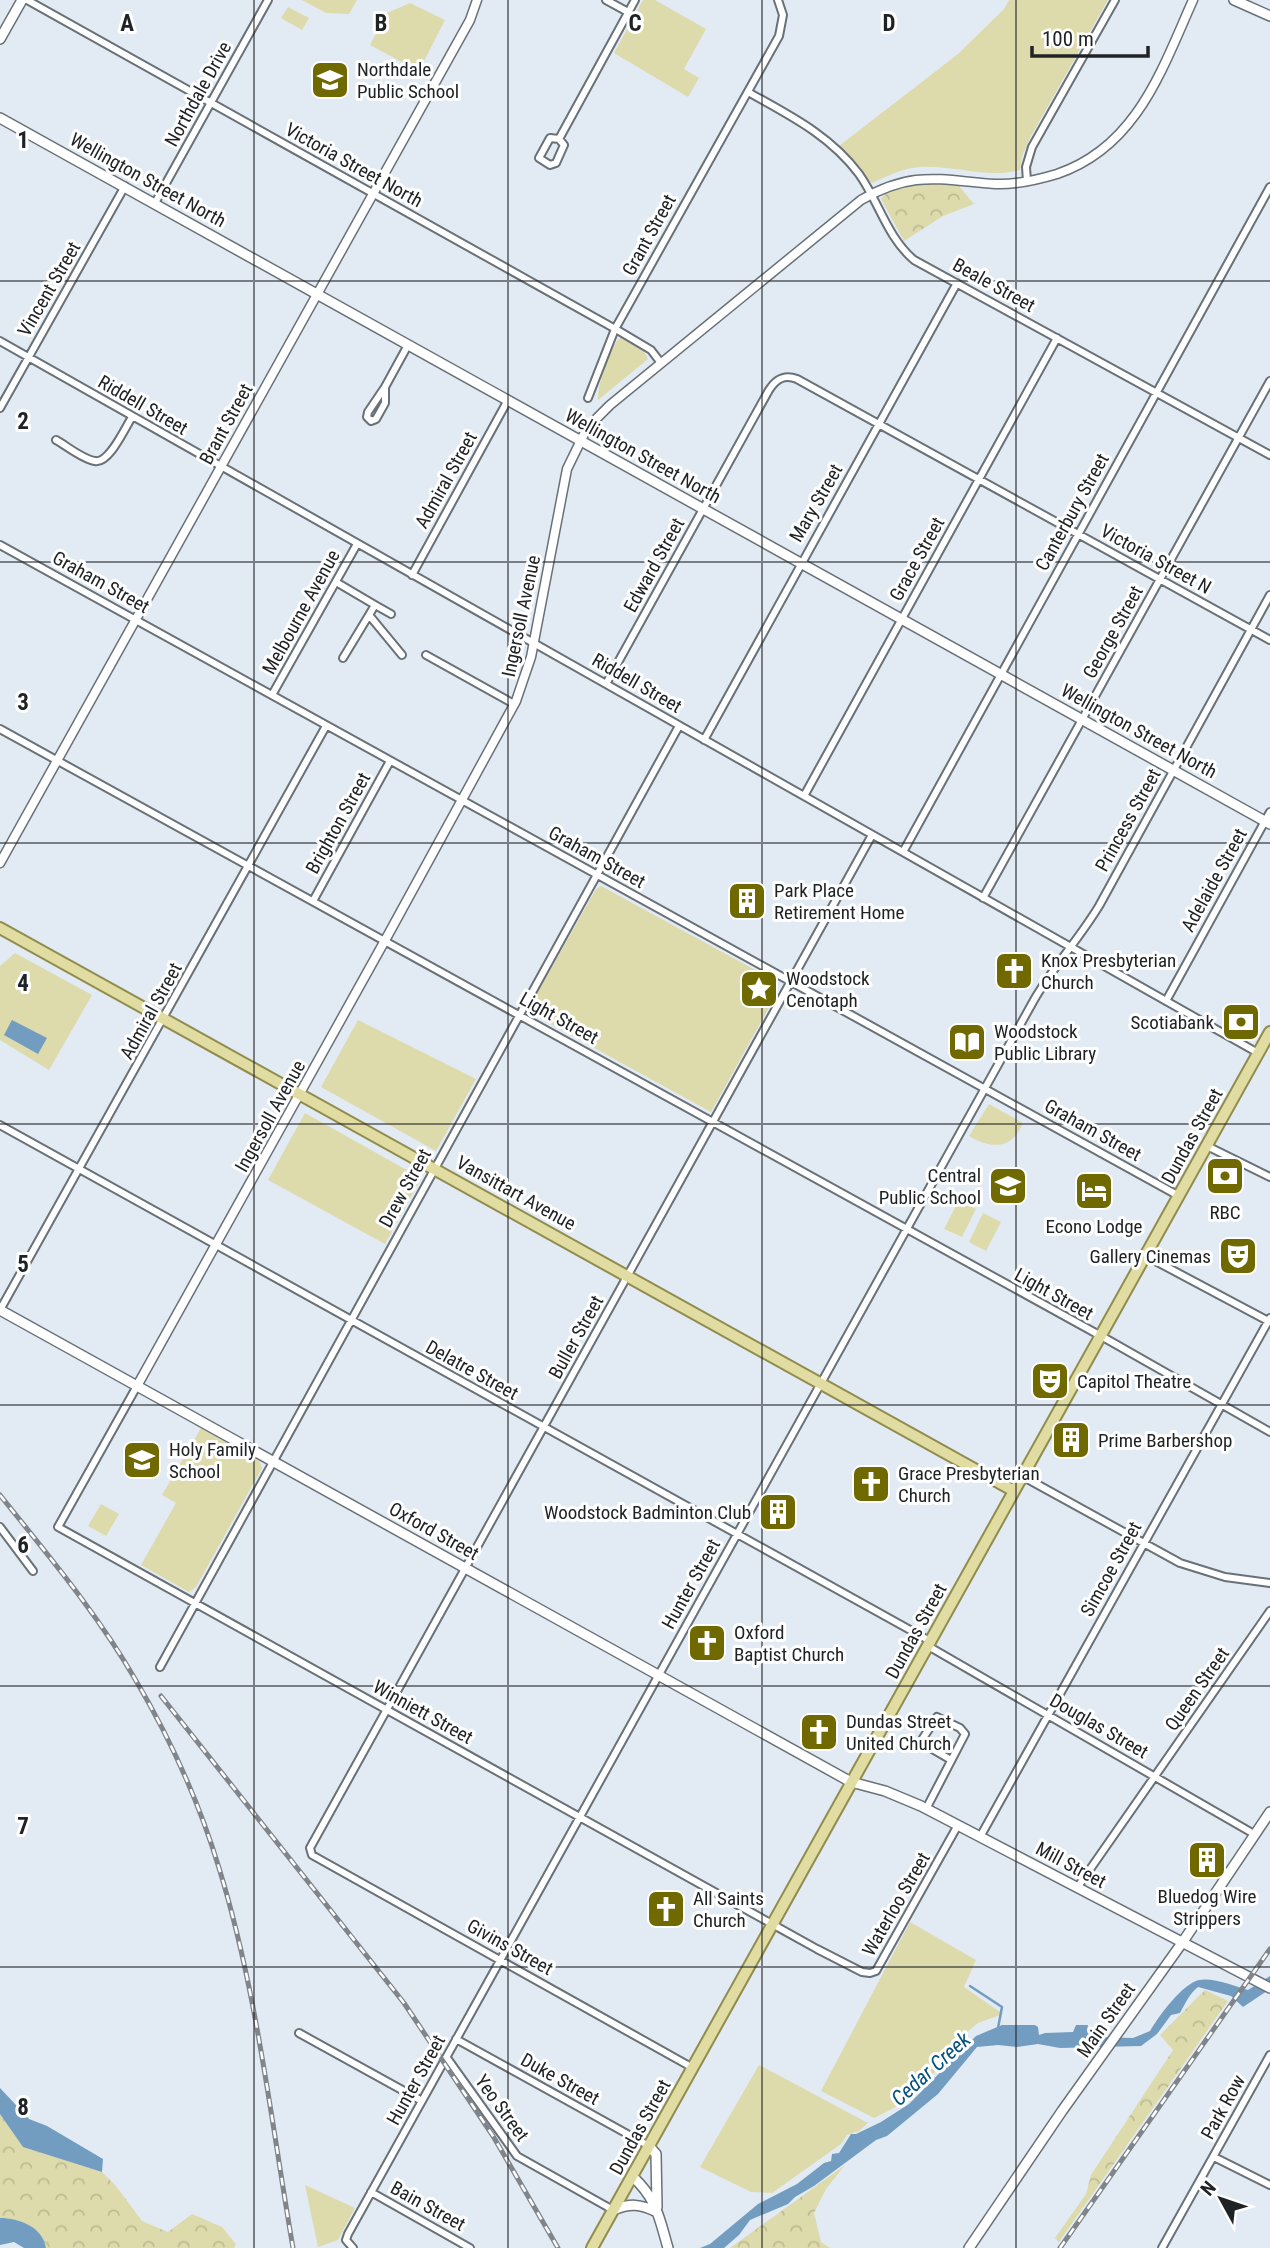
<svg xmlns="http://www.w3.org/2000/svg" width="1270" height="2248" font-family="'Roboto Condensed',sans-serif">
<defs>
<pattern id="forest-crowns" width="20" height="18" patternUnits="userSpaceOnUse" patternTransform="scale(1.75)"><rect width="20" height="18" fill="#dddaac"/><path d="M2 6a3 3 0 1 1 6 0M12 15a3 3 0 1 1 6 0" fill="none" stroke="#bdbb94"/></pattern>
</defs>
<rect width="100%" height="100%" fill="#e2ebf3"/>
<path fill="#dddaac" d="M302,0H357L349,14L326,13Z
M643,0H655L706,29L684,69L699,78L688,97L614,53Z
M1009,0H1108L1031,136L1022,156L1020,170C987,179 953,165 920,167C902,168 888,176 872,183L869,181L839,146L958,54L1004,9Z
M410,3L445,20L420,69H415L370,45L387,13Z
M288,7L309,18L302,30L281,18Z
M621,337L642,348L648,359L598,400C597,386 610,345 621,337Z
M601,886L757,971L777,984V993L711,1112L534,1015L529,1008L596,889Z
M15,953L92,995L49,1070L0,1040V966Z
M358,1020L476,1079L436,1151L321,1087Z
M989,1104L1023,1123C1012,1150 991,1149 969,1136Z
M305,1113L421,1178L385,1244L268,1180Z
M959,1200L976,1209L962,1237L944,1229Z
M983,1213L1001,1222L986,1251L969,1242Z
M201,1428L254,1458L260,1462L262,1468L196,1587L189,1592L141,1565L176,1503L162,1495Z
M101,1504L119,1514L106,1536L88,1526Z
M910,1922L976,1960L964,1987L1003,2014L978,2023L966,2033L930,2078L894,2108L874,2118L821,2091Z
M759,2065L868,2123L859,2131L847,2135L841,2144L772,2193L751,2192L700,2167Z
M305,2185L355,2208L338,2240L318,2247Z"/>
<path fill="url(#forest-crowns)" d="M930,183L959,186L974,204L943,216L904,241L881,199C891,185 914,185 930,183Z
M1205,1990L1228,2001L1059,2242L1055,2238L1086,2194L1091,2175L1173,2050L1160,2035Z
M0,2114L24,2147L102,2172L116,2186L142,2221L168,2232L192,2214L222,2227L236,2244L234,2248H46C43,2227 18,2218 0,2218Z
M845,2165L826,2189L814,2213L821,2242L830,2248H730Z"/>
<path fill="#729dc0" d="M12,1020L47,1038L38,1054L4,1035Z
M1270,1976V1989L1243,2007L1231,1996L1198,1987C1189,1994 1185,2004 1180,2013L1171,2015L1157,2034L1141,2046L1060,2048L1038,2044L1017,2047L998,2045L977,2047L938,2094L887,2136L876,2140L814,2186L795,2197L788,2204L750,2220L739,2235L724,2248H700L710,2244L758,2204L797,2184L824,2163L831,2161L832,2154L839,2153L851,2134H856L881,2122L909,2104L976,2036L1002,2025H1035L1038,2027L1039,2035L1045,2033L1073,2032L1076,2025H1088L1087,2030L1093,2037L1133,2038L1150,2031C1159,2016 1182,1984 1199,1980C1213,1977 1235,1986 1248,1990Z
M0,2088L29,2119L47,2126L103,2159L102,2172L23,2147L0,2114Z
M0,2218C19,2218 43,2227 46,2248H24L14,2242L0,2245Z"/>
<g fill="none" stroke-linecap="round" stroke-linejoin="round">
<path stroke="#729dc0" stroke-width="2.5" d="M970,1986L1002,2007L998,2028"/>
<defs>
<path id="minor" d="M27,0L619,331L651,350L661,363
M606,0L628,12
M748,92C789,115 830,135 859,174C879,202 887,237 914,260L1270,455
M550,138L559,139L564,145L556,163L550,165L539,158Z
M559,139L635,0
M1027,181L1026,167L1032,147L1115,0
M155,203L268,0
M0,341L1258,1053
M385,387L368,412L367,417L371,421L376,419L385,403V387L408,345
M588,398L615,329L779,36L783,15L778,0
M0,408L125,186
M56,440C67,446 82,459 95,461C109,464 125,428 132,417
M0,545L1179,1196
M412,575L508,400
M336,582L375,605L369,615L402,655
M375,605L391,614
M426,655L514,704
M343,658L369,615
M606,684L769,390C776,379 784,374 797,379L1270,640
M272,695L357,544
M0,729L1110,1341L1270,1432
M704,740L957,283
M804,796L1057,338
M903,852L1270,187
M983,898L1270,381
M313,901L390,761
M1166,1001L1270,812
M0,1125L930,1641
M1207,1146L1270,1177
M1146,1256L1270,1322
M0,1310L326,726
M137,1386L58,1527L817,1949L862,1972L870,1973L876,1971L958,1825
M1022,1476L1180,1563L1225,1577L1270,1583
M0,1527L33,1571
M928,1646L1254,1834
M160,1667L679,726
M926,1809L965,1734L960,1728L937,1717L923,1738L922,1743L951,1760
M980,1837L1270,1318
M1077,1888L1270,1611
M299,2033L422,2101
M456,2039L649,2146
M447,2058L517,2156L613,2210
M693,2068L312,1855L310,1848L872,835
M1214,2157L1270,2185
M371,2192L470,2248
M353,2248L346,2240L348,2234L1034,1000C1053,967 1079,939 1099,906L1270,595
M1162,2248L1270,2055"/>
<path id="tertiary" d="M0,863L470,20L477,0
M137,1386L388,935L516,701L531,657L567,469L587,428L610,405L861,200C913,170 939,180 995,184C1016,185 1037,180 1057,174C1137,147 1162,69 1193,0"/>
<path id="secondary" d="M1234,0L1270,16
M0,39L22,0
M0,118L1270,824
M0,1310L851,1782L885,1791L921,1806L1270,1988
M649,2146L656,2154L657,2207
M632,2176C657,2199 659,2217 668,2248
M613,2210C631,2203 640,2204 657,2212
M969,2248L1062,2111L1182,1943L1270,1812"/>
<path id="primary" d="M0,928L1014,1491
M592,2248L1270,1032"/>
</defs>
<use href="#minor" stroke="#697178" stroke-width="10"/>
<use href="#tertiary" stroke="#697178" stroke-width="11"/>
<use href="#secondary" stroke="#697178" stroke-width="12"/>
<use href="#primary" stroke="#908c4e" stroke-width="14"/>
<use href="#minor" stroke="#fff" stroke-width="6"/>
<use href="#tertiary" stroke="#fff" stroke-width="8"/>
<use href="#secondary" stroke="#fff" stroke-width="9"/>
<use href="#primary" stroke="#e1dca2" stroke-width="10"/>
<defs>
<path id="rail" d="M0,1495C47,1554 97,1613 135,1679C170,1738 199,1802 219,1868C257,1991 271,2121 293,2248
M161,1696L404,2003L493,2136L558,2248
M1060,2248L1270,1949"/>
</defs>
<use href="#rail" stroke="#7f858a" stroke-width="5"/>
<use href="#rail" stroke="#fff" stroke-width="2.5" stroke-dasharray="8" stroke-linecap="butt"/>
</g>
<path fill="none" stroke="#202326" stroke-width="2" stroke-opacity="0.55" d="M254,0V2248M508,0V2248M762,0V2248M1016,0V2248M0,281H1270M0,562H1270M0,843H1270M0,1124H1270M0,1405H1270M0,1686H1270M0,1967H1270"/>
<defs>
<symbol id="school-square" viewBox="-11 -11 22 22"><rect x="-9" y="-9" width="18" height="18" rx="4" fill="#706900" stroke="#fff"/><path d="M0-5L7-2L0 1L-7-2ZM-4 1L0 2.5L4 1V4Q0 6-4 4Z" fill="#fff"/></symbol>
<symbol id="building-square" viewBox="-11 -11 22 22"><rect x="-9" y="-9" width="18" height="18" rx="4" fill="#706900" stroke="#fff"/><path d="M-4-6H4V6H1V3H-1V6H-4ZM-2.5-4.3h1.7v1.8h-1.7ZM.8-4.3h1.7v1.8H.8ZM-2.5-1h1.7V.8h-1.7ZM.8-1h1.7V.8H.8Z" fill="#fff"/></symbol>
<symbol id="church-square" viewBox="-11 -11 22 22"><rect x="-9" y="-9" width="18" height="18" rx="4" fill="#706900" stroke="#fff"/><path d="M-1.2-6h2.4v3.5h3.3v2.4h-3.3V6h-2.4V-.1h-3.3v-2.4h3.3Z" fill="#fff"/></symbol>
<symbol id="sight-square" viewBox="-11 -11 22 22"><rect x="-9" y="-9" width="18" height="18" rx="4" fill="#706900" stroke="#fff"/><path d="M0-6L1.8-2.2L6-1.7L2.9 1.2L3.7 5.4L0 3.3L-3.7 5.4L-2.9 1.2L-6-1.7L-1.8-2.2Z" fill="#fff"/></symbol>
<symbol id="bank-square" viewBox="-11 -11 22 22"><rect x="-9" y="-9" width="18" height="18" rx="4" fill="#706900" stroke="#fff"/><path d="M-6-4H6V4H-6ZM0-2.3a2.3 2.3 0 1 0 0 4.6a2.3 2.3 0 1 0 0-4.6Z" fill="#fff"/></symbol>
<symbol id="library-square" viewBox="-11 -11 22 22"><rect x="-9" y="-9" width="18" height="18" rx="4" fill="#706900" stroke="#fff"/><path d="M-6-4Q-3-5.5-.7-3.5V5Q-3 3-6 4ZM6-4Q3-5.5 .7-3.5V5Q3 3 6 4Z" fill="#fff"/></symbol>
<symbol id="hotel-square" viewBox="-11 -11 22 22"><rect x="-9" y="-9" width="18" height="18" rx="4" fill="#706900" stroke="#fff"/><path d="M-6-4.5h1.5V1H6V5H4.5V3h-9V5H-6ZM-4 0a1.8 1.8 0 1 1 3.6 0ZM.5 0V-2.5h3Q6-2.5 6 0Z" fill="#fff"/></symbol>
<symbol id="theatre-square" viewBox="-11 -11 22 22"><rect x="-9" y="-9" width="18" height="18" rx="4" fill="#706900" stroke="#fff"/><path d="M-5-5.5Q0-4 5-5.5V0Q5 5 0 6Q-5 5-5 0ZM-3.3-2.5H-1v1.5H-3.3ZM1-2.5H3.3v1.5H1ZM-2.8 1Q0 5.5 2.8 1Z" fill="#fff"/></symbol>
</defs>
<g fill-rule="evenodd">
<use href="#school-square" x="308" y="58" width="44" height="44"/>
<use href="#building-square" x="725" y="879" width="44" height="44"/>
<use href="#church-square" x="992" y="949" width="44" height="44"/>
<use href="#sight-square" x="737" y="967" width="44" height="44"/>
<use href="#bank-square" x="1219" y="1000" width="44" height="44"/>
<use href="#library-square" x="945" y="1020" width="44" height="44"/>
<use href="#bank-square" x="1203" y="1154" width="44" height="44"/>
<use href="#school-square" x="986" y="1164" width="44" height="44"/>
<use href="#hotel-square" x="1072" y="1169" width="44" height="44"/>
<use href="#theatre-square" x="1216" y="1234" width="44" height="44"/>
<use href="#theatre-square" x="1028" y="1359" width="44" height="44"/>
<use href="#building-square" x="1049" y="1418" width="44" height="44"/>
<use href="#school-square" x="120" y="1438" width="44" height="44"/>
<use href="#church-square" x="849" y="1462" width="44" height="44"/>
<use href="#building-square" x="756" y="1490" width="44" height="44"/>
<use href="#church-square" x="685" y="1621" width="44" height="44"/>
<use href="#church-square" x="797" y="1710" width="44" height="44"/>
<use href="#building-square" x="1185" y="1838" width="44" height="44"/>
<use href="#church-square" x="644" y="1887" width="44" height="44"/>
</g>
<g text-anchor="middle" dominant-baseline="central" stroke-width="6" stroke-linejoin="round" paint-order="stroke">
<g font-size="19" fill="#202326" stroke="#fff" text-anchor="start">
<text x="357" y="69">Northdale<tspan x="357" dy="22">Public School</tspan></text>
<text x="774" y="890">Park Place<tspan x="774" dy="22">Retirement Home</tspan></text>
<text x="1041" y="960">Knox Presbyterian<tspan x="1041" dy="22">Church</tspan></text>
<text x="786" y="978">Woodstock<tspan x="786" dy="22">Cenotaph</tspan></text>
<text x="1214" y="1022" text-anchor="end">Scotiabank</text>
<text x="994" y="1031">Woodstock<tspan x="994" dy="22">Public Library</tspan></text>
<text x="981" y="1175" text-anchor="end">Central<tspan x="981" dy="22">Public School</tspan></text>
<text x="1225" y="1212" text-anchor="middle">RBC</text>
<text x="1094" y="1226" text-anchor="middle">Econo Lodge</text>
<text x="1211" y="1256" text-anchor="end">Gallery Cinemas</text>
<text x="1077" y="1381">Capitol Theatre</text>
<text x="1098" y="1440">Prime Barbershop</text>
<text x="169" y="1449">Holy Family<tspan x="169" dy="22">School</tspan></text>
<text x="898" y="1473">Grace Presbyterian<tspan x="898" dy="22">Church</tspan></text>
<text x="751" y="1512" text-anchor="end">Woodstock Badminton Club</text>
<text x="734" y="1632">Oxford<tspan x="734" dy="22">Baptist Church</tspan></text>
<text x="846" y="1721">Dundas Street<tspan x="846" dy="22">United Church</tspan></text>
<text x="1207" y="1896" text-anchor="middle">Bluedog Wire<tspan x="1207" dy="22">Strippers</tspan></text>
<text x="693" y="1898">All Saints<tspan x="693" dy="22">Church</tspan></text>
</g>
<g font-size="19" fill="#202326" stroke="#fff">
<text transform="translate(198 94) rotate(-61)">Northdale Drive</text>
<text transform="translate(354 165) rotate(29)">Victoria Street North</text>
<text transform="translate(148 180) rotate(29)">Wellington Street North</text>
<text transform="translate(649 235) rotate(-61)">Grant Street</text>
<text transform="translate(994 285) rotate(29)">Beale Street</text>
<text transform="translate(49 289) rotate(-60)">Vincent Street</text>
<text transform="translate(143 405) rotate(30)">Riddell Street</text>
<text transform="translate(226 424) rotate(-61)">Brant Street</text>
<text transform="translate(643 456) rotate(29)">Wellington Street North</text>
<text transform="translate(446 480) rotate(-61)">Admiral Street</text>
<text transform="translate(816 503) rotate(-60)">Mary Street</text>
<text transform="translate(1072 512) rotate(-61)">Canterbury Street</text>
<text transform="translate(917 559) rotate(-61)">Grace Street</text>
<text transform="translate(1156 559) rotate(29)">Victoria Street N</text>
<text transform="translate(654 565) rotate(-61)">Edward Street</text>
<text transform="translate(101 582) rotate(29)">Graham Street</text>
<text transform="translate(301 612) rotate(-61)">Melbourne Avenue</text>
<text transform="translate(521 616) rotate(-78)">Ingersoll Avenue</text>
<text transform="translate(1113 632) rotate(-61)">George Street</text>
<text transform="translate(637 683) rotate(30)">Riddell Street</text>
<text transform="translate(1139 731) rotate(29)">Wellington Street North</text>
<text transform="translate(1128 820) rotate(-61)">Princess Street</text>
<text transform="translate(338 823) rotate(-61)">Brighton Street</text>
<text transform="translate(597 857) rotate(29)">Graham Street</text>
<text transform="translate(1214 880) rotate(-61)">Adelaide Street</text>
<text transform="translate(151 1011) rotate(-61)">Admiral Street</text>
<text transform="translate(559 1018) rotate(29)">Light Street</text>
<text transform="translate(270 1116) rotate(-61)">Ingersoll Avenue</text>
<text transform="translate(1093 1130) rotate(29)">Graham Street</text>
<text transform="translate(1192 1136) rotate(-61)">Dundas Street</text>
<text transform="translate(405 1188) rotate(-61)">Drew Street</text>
<text transform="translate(516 1193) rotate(29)">Vansittart Avenue</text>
<text transform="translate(1054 1294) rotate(29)">Light Street</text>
<text transform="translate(576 1337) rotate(-61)">Buller Street</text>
<text transform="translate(472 1370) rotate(29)">Delatre Street</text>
<text transform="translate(434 1531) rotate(29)">Oxford Street</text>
<text transform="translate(1111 1569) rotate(-61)">Simcoe Street</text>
<text transform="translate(691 1584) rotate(-61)">Hunter Street</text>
<text transform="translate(916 1631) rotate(-61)">Dundas Street</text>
<text transform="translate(1197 1689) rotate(-55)">Queen Street</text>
<text transform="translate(423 1712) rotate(29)">Winniett Street</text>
<text transform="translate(1099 1726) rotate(30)">Douglas Street</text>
<text transform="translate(1071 1865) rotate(28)">Mill Street</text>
<text transform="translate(896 1904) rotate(-60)">Waterloo Street</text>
<text transform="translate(510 1947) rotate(29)">Givins Street</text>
<text transform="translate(1106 2020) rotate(-55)">Main Street</text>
<text transform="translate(560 2079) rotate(29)">Duke Street</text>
<text transform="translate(416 2080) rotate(-61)">Hunter Street</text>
<text transform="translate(1223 2107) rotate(-61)">Park Row</text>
<text transform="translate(502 2108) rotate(54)">Yeo Street</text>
<text transform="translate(640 2127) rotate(-61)">Dundas Street</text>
<text transform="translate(428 2206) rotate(29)">Bain Street</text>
</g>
<g font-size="21" font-style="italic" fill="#02507d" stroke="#fff">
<text transform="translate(931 2069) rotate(-42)">Cedar Creek</text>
</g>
</g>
<g font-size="23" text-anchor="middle" font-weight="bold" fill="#202326" stroke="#fff" stroke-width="6" stroke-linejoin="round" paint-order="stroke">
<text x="127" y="31">A</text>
<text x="381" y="31">B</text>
<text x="635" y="31">C</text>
<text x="889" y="31">D</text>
<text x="23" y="148">1</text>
<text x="23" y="429">2</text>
<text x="23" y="710">3</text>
<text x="23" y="991">4</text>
<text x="23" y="1272">5</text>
<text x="23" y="1553">6</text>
<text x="23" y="1834">7</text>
<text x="23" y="2115">8</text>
</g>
<g transform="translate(1221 2199) rotate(310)" stroke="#ffffff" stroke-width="5" paint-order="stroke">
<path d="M0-5L12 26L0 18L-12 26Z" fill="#202326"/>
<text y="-10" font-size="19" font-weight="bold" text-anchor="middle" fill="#202326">N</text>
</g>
<path d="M1032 46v10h116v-10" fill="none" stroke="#202326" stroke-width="3.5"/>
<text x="1042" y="46" font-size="21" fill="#202326" stroke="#ffffff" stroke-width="5" paint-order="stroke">100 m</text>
</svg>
